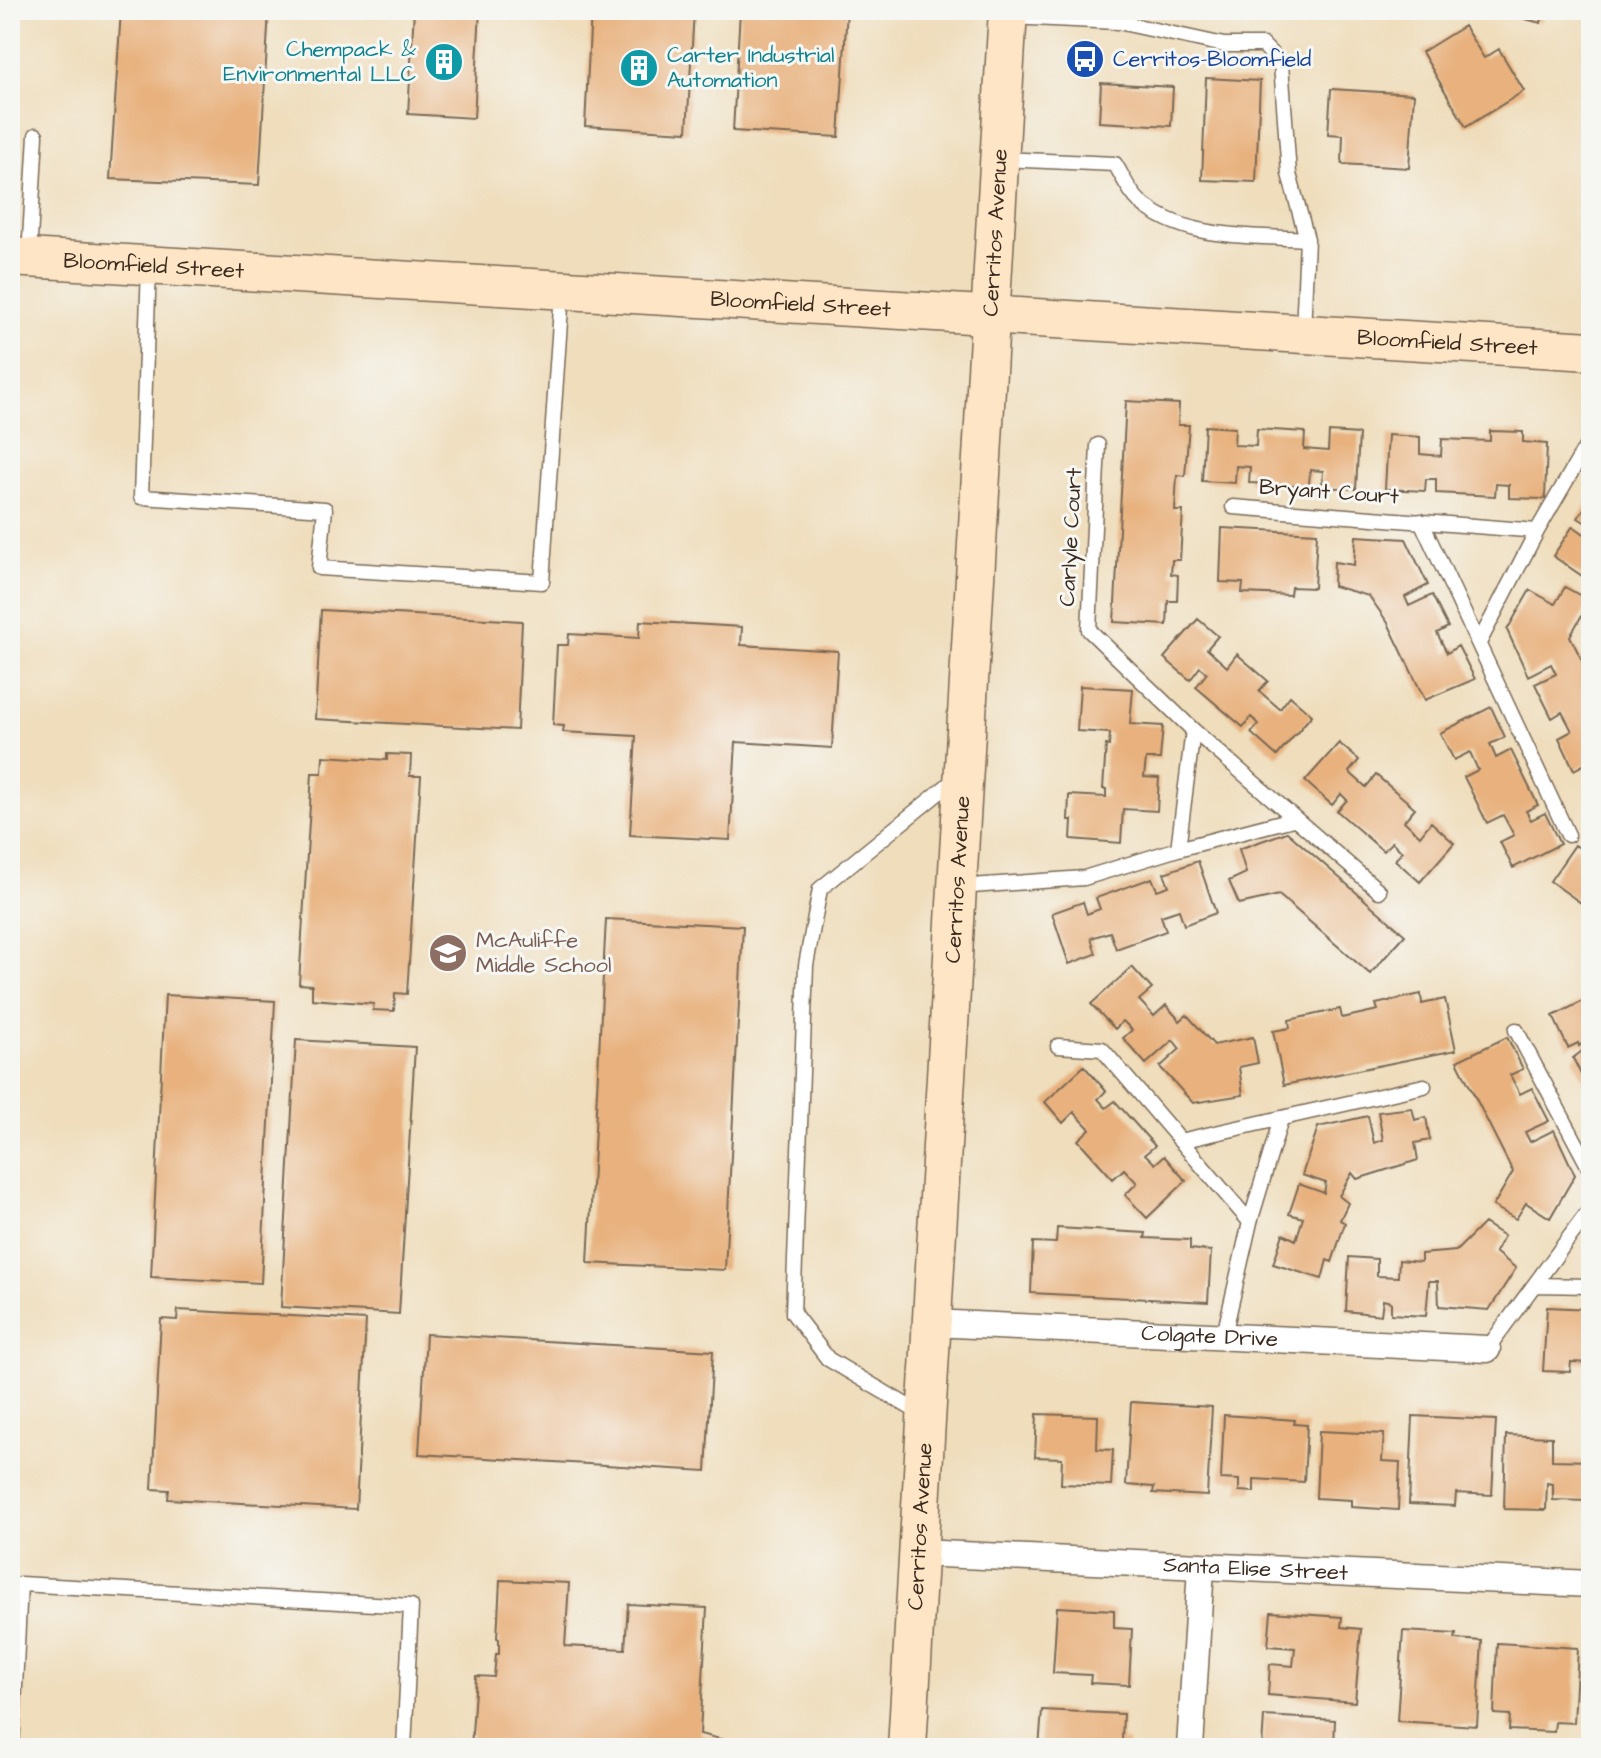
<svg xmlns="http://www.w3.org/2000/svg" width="1601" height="1758" font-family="'Architects Daughter',sans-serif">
<rect width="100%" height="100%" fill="#f6f6f2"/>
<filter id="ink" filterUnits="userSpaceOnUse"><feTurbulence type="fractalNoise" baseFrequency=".0125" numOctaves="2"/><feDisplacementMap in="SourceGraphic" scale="16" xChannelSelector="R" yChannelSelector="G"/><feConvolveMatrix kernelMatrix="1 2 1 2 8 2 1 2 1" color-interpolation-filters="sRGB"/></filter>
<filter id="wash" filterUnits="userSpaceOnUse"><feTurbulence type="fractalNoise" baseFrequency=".006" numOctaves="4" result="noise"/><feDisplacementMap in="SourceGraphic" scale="32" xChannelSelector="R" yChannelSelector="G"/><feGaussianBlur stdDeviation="1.8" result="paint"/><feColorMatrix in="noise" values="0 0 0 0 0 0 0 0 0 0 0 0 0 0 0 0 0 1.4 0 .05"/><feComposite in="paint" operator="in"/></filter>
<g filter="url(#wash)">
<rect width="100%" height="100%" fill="#efddbb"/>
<g id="blocks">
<path fill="#e8b17d" d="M121,10H269L259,185L110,179Z
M414,10H480L474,118L408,114Z
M591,10H694L687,132L585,126Z
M740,10H847L839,137L733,131Z
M1490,10H1544L1541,23Z
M1464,26L1484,58L1499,49L1524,91L1466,127L1422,52Z
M1206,78L1260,81L1256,182L1202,180Z
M1101,83L1173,87L1171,126L1099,122Z
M1331,89L1414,94L1409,168L1342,164L1343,135L1328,134Z
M1126,401L1179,404L1178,425H1189L1185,476L1177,475L1175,511H1183L1180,560H1172L1171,574L1178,575L1177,601H1168L1167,625L1114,622Z
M1205,426L1235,428L1234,445L1256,446L1257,429L1305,432L1304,449L1328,451L1329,432L1359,434L1356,489L1322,487L1323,471L1310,470L1309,486L1249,483L1250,467L1236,466L1235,483L1202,481Z
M1490,431L1523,432V442L1547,444L1545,499L1509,498V485L1496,484L1495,496L1436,493V479H1426L1425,491L1385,489L1388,435L1420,437V454L1441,456L1442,439L1490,441Z
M1591,498V526L1578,518Z
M1573,526L1586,535L1591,528V582L1553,556Z
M1222,528L1317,533L1314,588L1291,587L1290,595L1242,593L1243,583L1220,582Z
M1356,536L1406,539L1428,585L1405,597L1409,606L1432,595L1448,627L1437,633L1447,653L1458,646L1475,679L1425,700L1388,623L1369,596L1333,586L1334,562L1354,565Z
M1565,587L1590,601L1570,636L1591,679V761L1574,770L1559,738L1572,731L1562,712L1552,718L1535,684L1556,674L1551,664L1528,676L1507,630L1530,590L1555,604Z
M321,610L522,621L517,730L315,719Z
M1198,619L1218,636L1207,649L1227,667L1237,654L1268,681L1259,691L1280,709L1290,696L1312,715L1277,756L1251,733L1259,724L1251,717L1243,727L1196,687L1207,673L1200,667L1190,680L1164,658Z
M640,621L742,627L741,645L838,651L832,748L736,742L730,840L630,835L636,736L563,732L564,726L553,725L557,645H568L569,634L639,638Z
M1080,686L1133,689L1130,724L1163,726L1160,759H1146L1144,777L1159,778L1157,811L1123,809L1121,843L1071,839L1072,820H1068L1069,795L1106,797V789H1103L1106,745L1109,746L1110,733L1077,731Z
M1491,707L1505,737L1490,744L1496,758L1511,750L1538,805L1526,811L1531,820L1545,813L1560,844L1513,868L1500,842L1514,835L1503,815L1487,823L1464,777L1478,770L1470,752L1454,760L1440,733Z
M1339,743L1359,760L1349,772L1366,787L1376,775L1415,808L1404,821L1420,836L1431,822L1454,843L1420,882L1395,860L1402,852L1392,842L1383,851L1337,811L1347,800L1341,794L1332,805L1305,781Z
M387,754L411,755L410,776H421L407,994L395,993L394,1011L373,1010L374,1004L312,999V985L299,984L312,773H322L323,756L387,760Z
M1287,832L1405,935L1370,974L1279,895L1239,904L1229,881L1246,873L1239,849Z
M1575,845L1591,856V910L1550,881Z
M1198,861L1216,913L1184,925L1179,910L1161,916L1166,931L1116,949L1110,932L1091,938L1096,954L1069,964L1052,913L1083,902L1087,914L1100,909L1096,898L1152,878L1157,890L1169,886L1164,873Z
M606,919L743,926L725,1270L588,1263Z
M1132,967L1152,989L1139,1000L1154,1016L1166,1005L1180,1021L1187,1015L1214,1045L1253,1037L1258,1063L1239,1067L1243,1095L1193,1103L1160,1067L1180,1049L1173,1040L1146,1064L1123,1038L1132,1030L1123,1021L1115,1029L1091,1004Z
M1421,994L1422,1004L1445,999L1456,1050L1284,1085L1273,1031L1290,1028L1289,1020L1340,1009L1342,1018L1378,1010L1376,1004Z
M165,995L275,1001L261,1283L151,1277Z
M1591,997V1095L1573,1058L1586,1048L1583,1043L1579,1046L1578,1043L1568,1048L1553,1016Z
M1507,1037L1523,1069L1510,1075L1520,1094L1532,1088L1549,1121L1525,1132L1530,1142L1554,1130L1575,1175L1550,1218L1526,1203L1516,1219L1493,1206L1513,1172L1457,1061Z
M296,1040L415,1047L399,1314L281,1307Z
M1084,1066L1106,1091L1098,1099L1106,1108L1115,1101L1155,1146L1145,1154L1155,1164L1164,1156L1186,1181L1147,1218L1125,1195L1137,1183L1124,1169L1113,1179L1078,1140L1090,1129L1074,1112L1063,1123L1045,1102Z
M1412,1108L1415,1120L1426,1117L1430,1140L1415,1143L1418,1160L1357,1179L1352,1173L1339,1196L1348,1203L1340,1220L1345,1223L1332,1262L1327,1260L1322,1279L1273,1264L1283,1234L1296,1240L1303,1218L1289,1214L1299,1184L1324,1193L1326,1183L1302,1175L1318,1127L1368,1116L1374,1143L1383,1140L1378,1112Z
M1484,1223L1504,1236L1495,1252L1516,1268L1489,1310L1439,1306L1438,1281H1429L1426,1316L1391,1314V1302L1383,1300L1381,1315L1346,1311L1349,1257L1377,1259V1276L1398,1277L1399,1260L1421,1262V1254L1456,1251Z
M1057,1228L1146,1233L1145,1238L1190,1240V1249L1211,1251L1208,1302L1031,1293L1033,1242L1056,1243Z
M1547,1307L1591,1309V1363L1571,1362L1570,1372L1543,1371Z
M178,1310L366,1320L356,1509L168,1499L169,1490L152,1489L161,1319L177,1320Z
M426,1334L713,1351L706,1471L419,1454Z
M1131,1402L1212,1407L1207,1496L1153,1493L1154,1487L1126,1485Z
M1037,1414L1098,1416L1097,1449L1113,1450L1111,1486L1061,1484L1062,1458L1035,1457Z
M1224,1415L1295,1420L1294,1424L1307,1425L1304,1482L1254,1479V1492L1239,1491V1480L1221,1479Z
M1413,1416L1496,1420L1492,1495L1456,1493L1455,1506L1409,1504Z
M1319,1431L1384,1434L1382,1461L1400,1462L1398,1510L1351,1507V1500L1316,1498Z
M1506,1435L1552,1437V1460L1591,1461L1589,1501L1553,1500V1484L1547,1483L1546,1510L1504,1509Z
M500,1580L569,1583L565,1646L625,1649L628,1604L707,1608L700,1734L756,1748H471L476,1676L494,1677L496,1654H499V1639L497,1638Z
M1057,1607L1114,1610V1628L1132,1629L1129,1685L1090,1683L1091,1675L1053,1673Z
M1271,1612L1342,1617L1341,1627L1361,1629L1355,1702L1268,1695L1270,1664L1293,1666L1295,1648L1268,1646Z
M1403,1631L1456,1634L1455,1639L1482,1641L1477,1726L1397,1721Z
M1497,1643L1578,1648L1574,1723L1555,1722L1554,1732L1509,1730L1510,1715L1494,1714Z
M1042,1710L1123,1714L1122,1741H1128V1748H1039Z
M1264,1716L1335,1720L1334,1748H1262Z"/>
</g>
</g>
<g filter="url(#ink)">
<use href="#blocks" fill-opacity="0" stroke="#7a6955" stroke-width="2"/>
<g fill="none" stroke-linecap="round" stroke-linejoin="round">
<defs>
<path id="lane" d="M1009,17L1118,22L1224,45H1263L1281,64L1289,174L1307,239L1303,333
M1000,159L1115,164C1122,175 1129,192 1139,201C1184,241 1252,235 1307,239
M29,257L36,135
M149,266L141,497L325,509L319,568L542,582L562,293
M1233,507L1537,531L1591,438
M1421,521L1568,835
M1479,643L1537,531
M1193,730L1379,891
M1178,849L1293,819
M958,887L1084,878L1178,849L1193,730L1089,630L1098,445
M1516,1030L1591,1171
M1058,1046L1102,1049L1250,1222
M1180,1141L1424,1086
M1534,1285L1591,1286
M1224,1335L1250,1222L1281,1119
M1487,1349L1591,1208
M923,1415L828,1359L793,1313L806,965L820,889L958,777
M12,1748L20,1584L411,1606L404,1748"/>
<g id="street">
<path id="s1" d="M932,1323L1487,1349"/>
<path id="s2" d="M918,1553L1591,1584"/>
<path d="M1190,1748L1201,1567"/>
</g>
<g id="secondary">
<path id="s3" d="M10,257L1591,351"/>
<path id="s4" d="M907,1748L1008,10"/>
</g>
</defs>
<use href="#lane" stroke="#7a6955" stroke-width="17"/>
<use href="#street" stroke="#7a6955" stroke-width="29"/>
<use href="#secondary" stroke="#7a6955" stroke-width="41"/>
<use href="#lane" stroke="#fff" stroke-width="14"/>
<use href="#street" stroke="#fff" stroke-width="26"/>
<use href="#secondary" stroke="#fde5c5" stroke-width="38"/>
</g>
</g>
<defs>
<symbol id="bus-disc" viewBox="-11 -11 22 22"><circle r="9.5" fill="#1a4fb4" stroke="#f6f6f2"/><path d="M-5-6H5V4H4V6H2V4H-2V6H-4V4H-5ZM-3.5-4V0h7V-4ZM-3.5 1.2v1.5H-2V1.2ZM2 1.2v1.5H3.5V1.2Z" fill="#fff"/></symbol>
<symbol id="building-disc" viewBox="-11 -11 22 22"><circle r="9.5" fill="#0f9aa8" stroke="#f6f6f2"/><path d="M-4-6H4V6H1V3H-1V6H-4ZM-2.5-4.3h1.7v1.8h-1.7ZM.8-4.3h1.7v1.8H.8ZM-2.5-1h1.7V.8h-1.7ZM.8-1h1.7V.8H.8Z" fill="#fff"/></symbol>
<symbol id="school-disc" viewBox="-11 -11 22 22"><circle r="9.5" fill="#8d6e63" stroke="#f6f6f2"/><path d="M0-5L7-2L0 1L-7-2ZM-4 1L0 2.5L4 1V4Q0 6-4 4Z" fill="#fff"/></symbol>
</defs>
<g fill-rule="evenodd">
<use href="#bus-disc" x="1063" y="37" width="44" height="44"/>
<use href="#building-disc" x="422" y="40" width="44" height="44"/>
<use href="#building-disc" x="617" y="46" width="44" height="44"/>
<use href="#school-disc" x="426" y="931" width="44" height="44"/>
</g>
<g text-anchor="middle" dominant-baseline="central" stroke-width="6" stroke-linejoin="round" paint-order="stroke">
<g font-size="22" fill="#0d838f" stroke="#f6f6f2" text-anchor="end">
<text x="416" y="49">Chempack &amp;<tspan x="416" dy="25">Environmental LLC</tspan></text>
<text x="667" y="55" text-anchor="start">Carter Industrial<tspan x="667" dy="25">Automation</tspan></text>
</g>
<g font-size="22" fill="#164399" stroke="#f6f6f2" text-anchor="start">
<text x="1113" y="59">Cerritos-Bloomfield</text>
</g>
<g font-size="22" fill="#3b2a1e" stroke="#f6f6f2">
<text stroke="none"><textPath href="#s4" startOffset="1518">Cerritos Avenue</textPath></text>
<text stroke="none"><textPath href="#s3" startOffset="144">Bloomfield Street</textPath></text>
<text stroke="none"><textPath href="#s3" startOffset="792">Bloomfield Street</textPath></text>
<text stroke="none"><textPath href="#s3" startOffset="1440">Bloomfield Street</textPath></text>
<text transform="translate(1329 492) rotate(4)">Bryant Court</text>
<text transform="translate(1071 537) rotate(-87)">Carlyle Court</text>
<text stroke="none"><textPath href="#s4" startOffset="870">Cerritos Avenue</textPath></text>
<text stroke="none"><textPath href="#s1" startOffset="278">Colgate Drive</textPath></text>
<text stroke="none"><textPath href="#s4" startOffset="222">Cerritos Avenue</textPath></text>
<text stroke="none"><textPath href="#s2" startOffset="338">Santa Elise Street</textPath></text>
</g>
<g font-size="22" fill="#785e54" stroke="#f6f6f2" text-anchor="start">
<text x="476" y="940">McAuliffe<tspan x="476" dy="25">Middle School</tspan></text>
</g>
</g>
<rect width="1601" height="1758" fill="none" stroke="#f6f6f2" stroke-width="40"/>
</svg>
